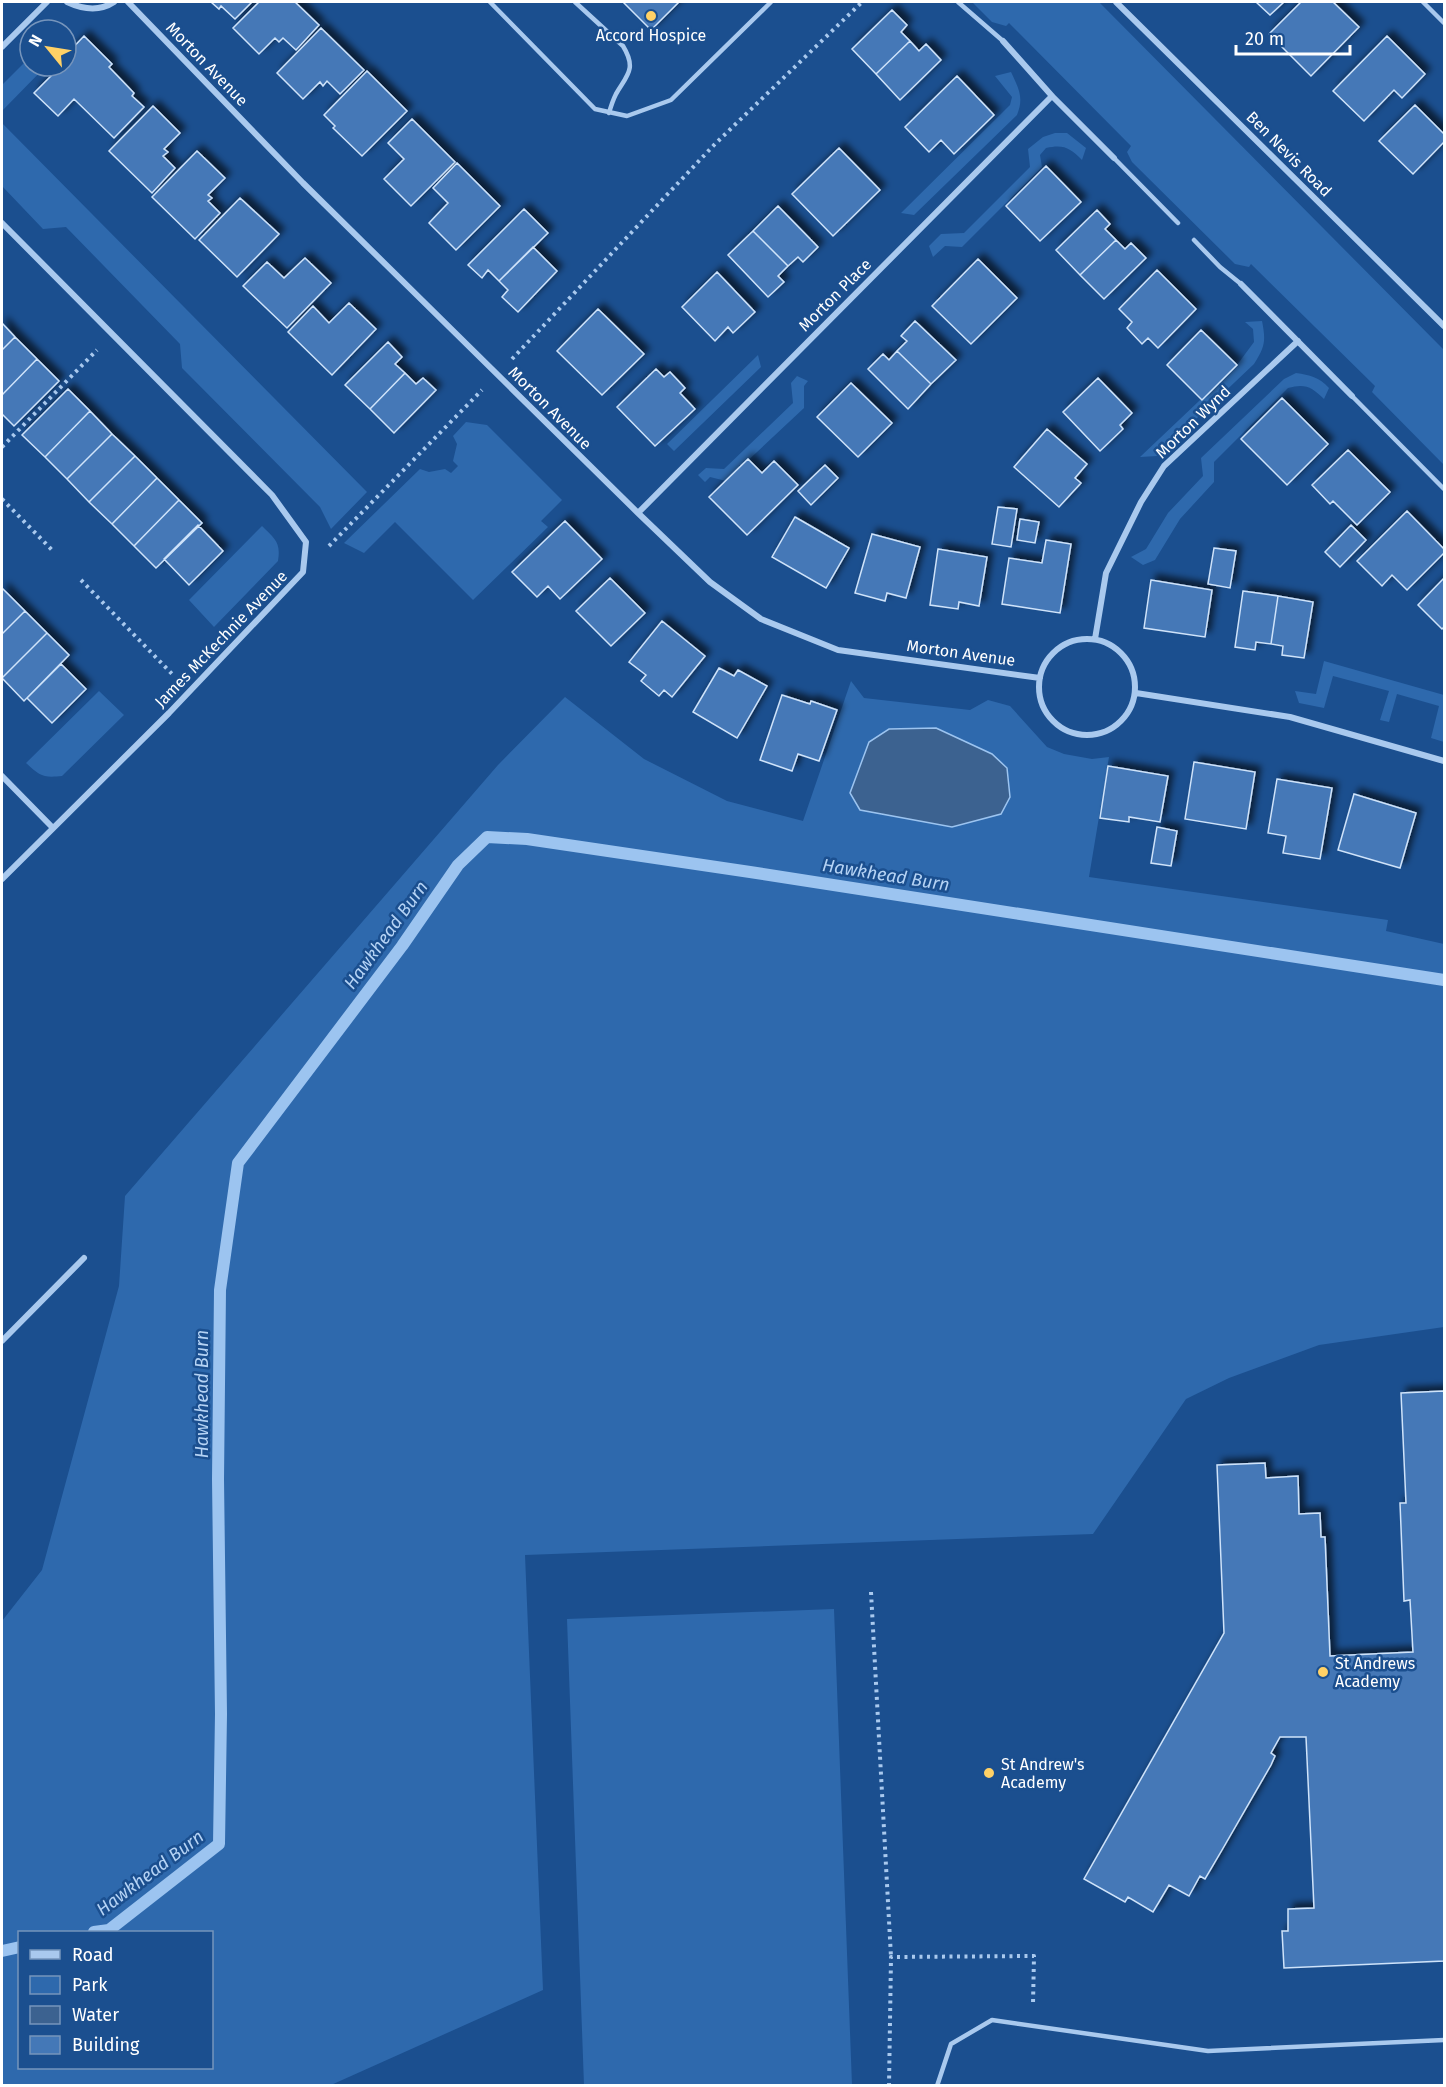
<svg xmlns="http://www.w3.org/2000/svg" width="1446" height="2087" font-family="'Fira Sans',sans-serif">
<defs>
<filter id="shadow"><feDropShadow dx="5.5" dy="-5.5" stdDeviation="3" flood-color="#0009"/></filter>
</defs>
<rect width="100%" height="100%" fill="#1b4f8f"/>
<path fill="#2e69ad" fill-rule="evenodd" d="M972,2H1099L1444,350V465L1372,392L1375,386L1251,264L1249,267L1235,264L1132,162L1127,152L1131,146L1009,23L1006,26L992,22Z
M30,57V66H46L2,111V85Z
M1011,72C1019,89 1024,98 1017,115L914,215L901,213L1010,105L1012,97L995,76Z
M2,123L367,492L331,529L320,507L182,368L180,344L66,227L43,229L2,186Z
M1055,133H1067L1086,148L1082,160C1070,148 1064,144 1046,148L1040,155L1042,167L962,247L945,246L933,257L929,246L941,234L964,233L1030,167L1028,149L1043,137Z
M1262,321C1266,341 1265,347 1254,364L1157,456L1140,457L1237,365L1254,342L1253,329L1245,322Z
M758,355L761,367L674,451L667,444Z
M1296,373C1310,375 1319,377 1329,388L1324,399C1312,387 1305,383 1288,388L1214,462V482L1180,519L1155,560L1143,565L1131,557L1146,549L1168,513L1203,476L1201,458L1284,379Z
M797,376L808,381L804,386V408L726,481L710,477L705,482L698,475L706,468L724,469L793,403L791,383Z
M466,422L487,425L562,500L541,521L548,527L473,600L395,522L364,553L344,543L420,469L429,472L445,469L451,473L458,466L453,461L457,444L453,436Z
M262,526C275,539 281,542 278,561L214,627L189,600Z
M1324,661L1444,695V742L1431,738L1439,706L1397,694L1389,722L1380,720L1389,691L1333,676L1324,708L1299,703L1295,691L1316,694Z
M851,681L864,698L970,710L988,700L1010,706L1047,747L1064,754L1092,759L1109,757L1089,877L1388,920L1386,931L1444,944V1327L1319,1345L1229,1378L1186,1399L1093,1534L525,1555L543,1990L331,2085L2,2086V1621L42,1570L119,1286L125,1196L498,765L565,697L644,759L727,801L803,821ZM20,1932H212V2068H20Z
M99,691L124,715L62,776C43,778 40,776 26,763Z
M834,1609L852,2085H584L567,1619Z"/>
<path fill="#3c6290" stroke="#9cc4f0" stroke-width="1.5" d="M936,728L992,754L1007,768L1010,797L1001,814L952,827L860,810L850,793L869,742L889,729Z"/>
<g fill="none" stroke-linecap="round" stroke-linejoin="round">
<path stroke="#9cc4f0" stroke-width="12" d="M94,1932L109,1930L219,1844L221,1714L218,1479L220,1290L238,1163L402,946L458,865L487,837L527,839L750,872L1444,980
M2,1951L20,1947"/>
</g>
<path fill="#4478b7" stroke="#cfe3fa" stroke-width="1.5" filter="url(#shadow)" d="M211,2H252L235,19L221,6L219,9Z
M259,2H295L319,25L296,50L283,38L279,42L275,38L259,54L233,28Z
M623,2H679L651,30Z
M1256,2H1284L1270,15Z
M1301,2H1333L1359,27L1311,76L1269,34Z
M892,10L907,25L901,32L910,41L876,74L852,49Z
M321,28L364,70L340,94L327,81L323,86L320,82L303,99L277,73Z
M84,36L112,64L109,67L134,93L132,96L144,107L114,138L74,99L58,116L34,93L61,66H66V55Z
M1387,36L1425,74L1402,98L1394,90L1364,121L1333,91Z
M910,41L919,51L926,44L941,60L900,100L876,74Z
M367,71L407,111L362,156L333,128L335,126L324,115Z
M957,76L994,115L954,154L941,140L929,152L905,127Z
M1415,105L1444,134V142L1413,174L1379,141Z
M153,106L180,133L164,149L168,152L163,156L175,168L152,193L109,151Z
M412,119L455,162L411,206L384,179L404,159L388,143Z
M839,148L880,190L833,236L792,194Z
M197,151L225,178L208,195L212,198L208,201L220,213L195,239L152,197Z
M457,163L500,206L456,250L429,223L448,203L433,188Z
M1046,166L1081,202L1040,241L1006,206Z
M240,198L279,234L237,277L199,240Z
M778,206L818,247L803,262L798,257L788,266L753,231Z
M524,209L548,233L499,281L488,270L482,278L468,265Z
M1097,210L1110,224L1105,229L1116,240L1080,275L1056,250Z
M753,231L788,266L778,276L784,282L768,297L728,255Z
M1116,240L1125,249L1131,243L1146,258L1104,299L1080,275Z
M533,247L557,271L518,312L502,297L508,290L499,281Z
M305,258L331,283L287,328L243,286L267,262L284,278Z
M978,259L1017,298L971,344L932,306Z
M1157,270L1196,309L1158,348L1148,338L1142,344L1127,328L1132,322L1119,309Z
M717,272L755,312L733,333L728,327L715,341L682,307Z
M349,303L376,329L332,375L288,332L313,306L329,323Z
M598,309L644,354L602,395L557,351Z
M915,321L956,360L931,384L897,351L907,341L901,336Z
M2,323L15,337L2,350Z
M1201,330L1237,365L1202,400L1167,365Z
M15,337L37,359L2,395V350Z
M388,342L402,357L395,364L405,373L370,409L345,385Z
M897,351L931,384L908,409L868,369L883,354L889,360Z
M37,359L59,381L14,426L2,414V395Z
M656,369L664,377L670,372L685,388L680,393L695,409L655,446L617,407Z
M405,373L416,384L423,378L436,390L394,433L370,409Z
M1098,378L1132,413L1120,425L1123,429L1100,451L1063,412Z
M851,383L892,423L858,457L817,417Z
M68,389L90,411L45,457L22,435Z
M1282,398L1328,444L1287,485L1241,439Z
M90,411L112,434L67,479L45,457Z
M1047,429L1087,464L1075,478L1081,483L1059,507L1014,467Z
M112,434L135,456L89,502L67,479Z
M1348,450L1390,492L1357,525L1333,501L1330,504L1312,485Z
M135,456L157,478L112,524L89,502Z
M748,459L762,473L774,461L798,485L747,535L709,497Z
M825,465L838,478L811,505L798,491Z
M157,478L179,500L134,546L112,524Z
M179,500L202,523L156,568L134,546Z
M998,507L1017,509L1011,547L992,544Z
M1407,511L1444,549V553L1407,590L1392,575L1382,586L1357,561Z
M795,517L849,548L826,588L772,557Z
M1020,519L1039,522L1035,543L1017,540Z
M565,521L602,559L560,599L548,586L537,597L512,572Z
M198,525L223,551L189,585L164,559Z
M1351,525L1366,540L1340,567L1325,552Z
M872,534L920,547L906,598L887,593L885,601L855,593Z
M1046,540L1071,544L1060,613L1002,604L1009,558L1042,563Z
M1214,548L1236,551L1230,588L1208,584Z
M938,549L987,557L979,606L959,602L958,609L930,605Z
M610,578L645,613L611,646L576,611Z
M1444,578V627L1442,629L1418,605Z
M1151,580L1212,590L1205,637L1144,628Z
M3,589L25,611L2,634V590Z
M1243,591L1278,596L1271,644L1256,642L1255,650L1235,647Z
M1278,596L1313,602L1304,658L1282,655L1283,646L1271,644Z
M25,611L47,633L2,678V634Z
M662,621L705,656L672,697L664,690L659,696L641,681L646,675L629,662Z
M47,633L69,655L24,701L2,678Z
M61,664L86,689L52,723L27,698Z
M719,668L734,676L738,670L767,686L737,738L693,712Z
M782,695L810,704L811,701L837,710L819,761L798,754L792,771L760,760Z
M1194,762L1255,772L1246,829L1185,819Z
M1108,766L1168,776L1160,822L1129,817V822L1100,818Z
M1277,779L1332,788L1320,859L1283,853L1286,836L1268,833Z
M1354,794L1416,813L1400,868L1338,850Z
M1157,827L1177,831L1171,866L1151,863Z
M1444,1391V1961L1284,1968L1282,1931H1288V1909L1314,1908L1306,1737H1280L1271,1753L1275,1756L1271,1765L1222,1850L1205,1879L1200,1876L1189,1896L1169,1885L1153,1912L1128,1897L1125,1902L1084,1879L1224,1633L1217,1465L1265,1463L1266,1478L1298,1476L1299,1514L1320,1513L1321,1537H1325L1330,1656L1413,1652L1410,1600L1404,1601L1400,1503H1406L1401,1393Z"/>
<g fill="none" stroke-linecap="round" stroke-linejoin="round">
<path stroke="#a9c9ee" stroke-width="4" stroke-dasharray="3 4.5" stroke-linecap="butt" d="M512,359L714,145L862,2
M2,447L97,350
M2,499L54,552
M329,546L482,390
M81,580L174,676
M871,1592L891,1957
M889,2086L891,1957L1034,1956L1033,2004"/>
<path stroke="#a9c9ee" stroke-width="4.5" d="M490,2L595,109L627,116L671,100L771,2
M575,2L623,46C637,69 627,75 616,94C613,100 611,106 609,113
M958,2L1003,41
M1423,2L1444,23
M1114,158L1178,223
M1194,240L1220,267L1241,284
M1352,396L1444,489
M937,2086L951,2044L992,2020L1208,2051L1444,2040"/>
<path stroke="#a9c9ee" stroke-width="6" d="M67,2C82,9 99,12 114,2
M128,2L303,183L638,513L710,582L761,619L838,650L1040,678
M1116,2L1444,326
M1003,41L1052,96L1114,158
M2,47L47,2
M2,223L272,495L306,542L303,572L169,713L2,879
M1241,284L1352,396
M638,513L1052,96
M1095,639L1106,573L1141,502L1164,466L1298,341
M1039 687a48 48 0 1 1 96 0a48 48 0 1 1-96 0Z
M1136,693L1290,717L1444,761
M2,776L53,828
M2,1341L84,1258"/>
</g>
<g fill="#ffd166" stroke="#1b4f8f" stroke-width="2">
<circle cx="651" cy="16" r="6"/>
<circle cx="1323" cy="1672" r="6"/>
<circle cx="989" cy="1773" r="6"/>
</g>
<g text-anchor="middle" dominant-baseline="central" stroke-width="5" stroke-linejoin="round" paint-order="stroke">
<g font-size="16" fill="#fff" stroke="#1b4f8f" text-anchor="start">
<text x="651" y="35" text-anchor="middle">Accord Hospice</text>
<text x="1335" y="1663">St Andrews<tspan x="1335" dy="18">Academy</tspan></text>
<text x="1001" y="1764">St Andrew's<tspan x="1001" dy="18">Academy</tspan></text>
</g>
<g font-size="16" fill="#fff" stroke="#1b4f8f">
<text transform="translate(207 64) rotate(46)">Morton Avenue</text>
<text transform="translate(1289 154) rotate(45)">Ben Nevis Road</text>
<text transform="translate(835 295) rotate(-45)">Morton Place</text>
<text transform="translate(550 408) rotate(45)">Morton Avenue</text>
<text transform="translate(1193 422) rotate(-44)">Morton Wynd</text>
<text transform="translate(221 639) rotate(-46)">James McKechnie Avenue</text>
<text transform="translate(961 653) rotate(8)">Morton Avenue</text>
</g>
<g font-size="18" font-style="italic" fill="#b5d3f5" stroke="#1b4f8f">
<text transform="translate(886 875) rotate(9)">Hawkhead Burn</text>
<text transform="translate(386 935) rotate(-54)">Hawkhead Burn</text>
<text transform="translate(202 1394) rotate(-90)">Hawkhead Burn</text>
<text transform="translate(150 1873) rotate(-37)">Hawkhead Burn</text>
</g>
</g>
<rect width="1446" height="2087" fill="none" stroke="#ffffff" stroke-width="6"/>
<rect x="18" y="1931" width="195" height="138" fill="#1b4f8f" stroke="#7695bc" stroke-width="1.5"/>
<rect x="30" y="1950" width="30" height="9" fill="#a9c9ee" stroke="#7695bc" stroke-width="1.5"/>
<text x="72" y="1961" font-size="18" fill="#ffffff">Road</text>
<rect x="30" y="1976" width="30" height="18" fill="#2e69ad" stroke="#7695bc" stroke-width="1.5"/>
<text x="72" y="1991" font-size="18" fill="#ffffff">Park</text>
<rect x="30" y="2006" width="30" height="18" fill="#3c6290" stroke="#7695bc" stroke-width="1.5"/>
<text x="72" y="2021" font-size="18" fill="#ffffff">Water</text>
<rect x="30" y="2036" width="30" height="18" fill="#4478b7" stroke="#7695bc" stroke-width="1.5"/>
<text x="72" y="2051" font-size="18" fill="#ffffff">Building</text>
<g transform="translate(48 48) rotate(300)"><circle r="28" fill="#1b4f8f" stroke="#7695bc" stroke-width="1.5"/>
<path d="M0-4.5L10 22L0 15L-10 22Z" fill="#ffd166"/>
<text y="-9" font-size="16" font-weight="bold" text-anchor="middle" fill="#ffffff">N</text>
</g>
<path d="M1236 45v9h114v-9" fill="none" stroke="#ffffff" stroke-width="3"/>
<text x="1245" y="45" font-size="18" fill="#ffffff" stroke="#1b4f8f" stroke-width="4.5" paint-order="stroke">20 m</text>
</svg>
